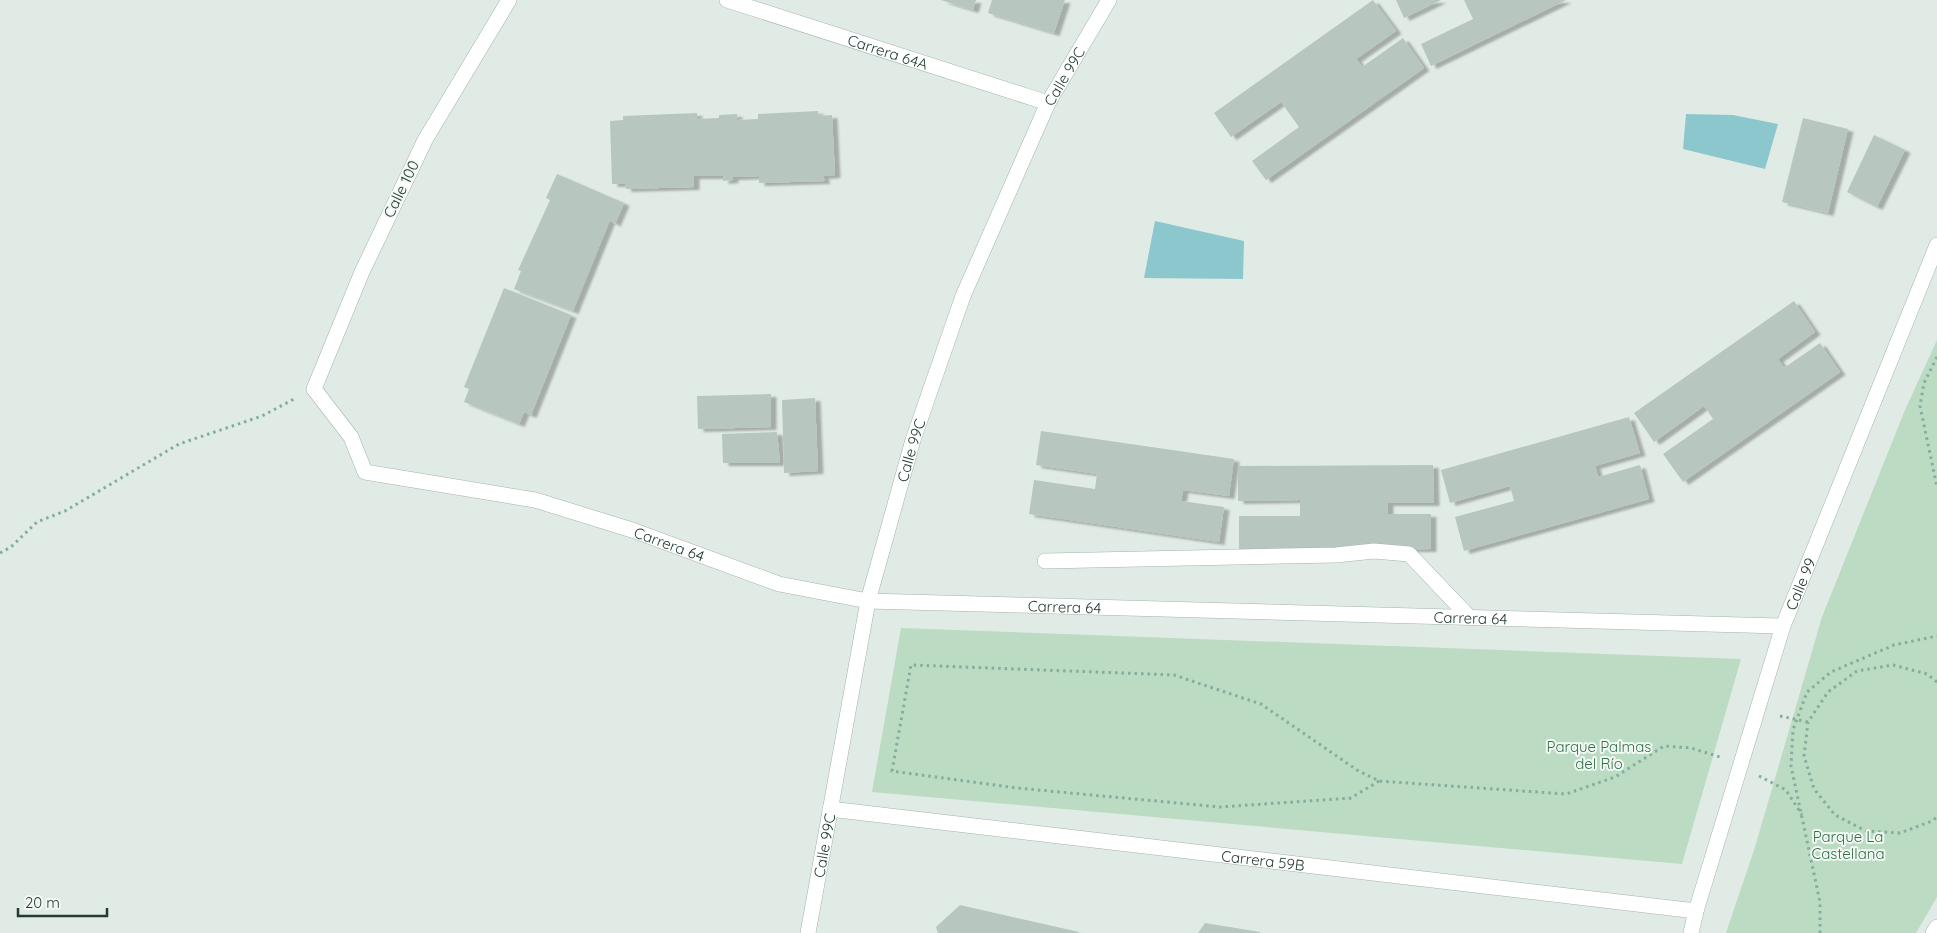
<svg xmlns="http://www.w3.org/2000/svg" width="1937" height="933" font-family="Quicksand,sans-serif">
<defs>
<filter id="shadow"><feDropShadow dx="5.5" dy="3" stdDeviation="1" flood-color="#0004"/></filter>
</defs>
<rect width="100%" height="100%" fill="#e1ebe6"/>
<path fill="#bbdbc2" d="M1937,340V897L1916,933H1726L1755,847L1822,617L1905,410Z
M901,628L1741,659L1682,864L872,792Z"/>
<path fill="#8cc7ce" d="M1686,114L1733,115L1778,124L1765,169L1683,149Z
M1155,221L1244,241L1243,279L1144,278Z"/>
<path fill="#b7c6bf" filter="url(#shadow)" d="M941,0H976L973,10Z
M992,0H1065L1054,33L988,13Z
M1373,0L1396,31L1356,59L1362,67L1403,38L1424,68L1266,180L1252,161L1299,127L1281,102L1231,137L1214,113Z
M1396,0H1441L1404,18Z
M1464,0H1566L1431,66L1421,44L1473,19Z
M818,111V116L832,115L835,175L823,176L825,181L759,183V176L733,177V180L723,181V176H694V187L626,189L625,184H612L610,121L623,120V116L697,113V119L719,118V115L737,114V120L758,119V114Z
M1803,118L1848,129L1828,213L1782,202Z
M1874,135L1905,150L1877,207L1847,192Z
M557,174L624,203L615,224L610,220L573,311L514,289L521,271L518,270L550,200L546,198Z
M504,288L571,315L531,415L524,412L519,424L464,402L469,389L464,387Z
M1794,301L1815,332L1778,359L1784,368L1820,343L1840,372L1683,482L1663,454L1713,419L1704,406L1654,442L1634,413Z
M771,394V427L698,429L697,396Z
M815,398L818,471L784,473L782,400Z
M1629,417L1640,453L1595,466L1598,477L1640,465L1649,499L1464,551L1455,517L1514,501L1510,486L1450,503L1441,470Z
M1041,431L1234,459L1229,496L1183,490L1181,501L1224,507L1219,542L1029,514L1034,480L1095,489L1097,474L1036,465Z
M777,432L780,463H723L722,434Z
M1433,465L1434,503H1388V514H1431V549L1239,551V516H1300V500L1238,501V466Z
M960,905L1079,932L1078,933H938L936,927Z
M1205,923L1260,932V933H1198Z"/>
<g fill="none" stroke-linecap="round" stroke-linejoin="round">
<defs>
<path id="service" d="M1045,561L1336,555L1374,551L1409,554L1470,618"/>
<g id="minor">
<path id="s1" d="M509,0L425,140L362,272L314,389L351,437L365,472L535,500L632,530L779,584L868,601L1783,626"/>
<path id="s2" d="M727,0L1048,103"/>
<path id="s3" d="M830,809L1696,911"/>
<path id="s4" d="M808,933L868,601L913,440L963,296L1048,103L1109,0"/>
</g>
<g id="tertiary">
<path id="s5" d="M1691,933L1696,911L1783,626L1937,245"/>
<path d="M1933,933L1937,927"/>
</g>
</defs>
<use href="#service" stroke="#a4b3ad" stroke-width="16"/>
<use href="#minor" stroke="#a4b3ad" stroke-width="16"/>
<use href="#tertiary" stroke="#a4b3ad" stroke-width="16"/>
<path stroke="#83ad9e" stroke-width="3" stroke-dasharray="2.5 4" stroke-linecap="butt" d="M1937,357L1924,383L1920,406L1937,487
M0,553L11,547L37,522L65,511L179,444L262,416L294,399
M1937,682L1927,674L1893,665L1857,671L1828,692L1808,722L1804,756L1814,789L1835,815L1866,831L1900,833L1932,821L1937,817
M1780,716L1808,722
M1759,776L1786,790L1802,815
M1379,781L1351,798L1220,807L1017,788L892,771L911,665L1174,675L1261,704L1357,770L1379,781L1566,794L1615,777L1664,746L1691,748L1720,757
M1820,933V902L1791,766L1793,730L1807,692L1831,672L1894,645L1937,636"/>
<use href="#service" stroke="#fff" stroke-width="15"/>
<use href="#minor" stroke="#fff" stroke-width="15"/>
<use href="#tertiary" stroke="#fff" stroke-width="15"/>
</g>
<g text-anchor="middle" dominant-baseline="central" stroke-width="4" stroke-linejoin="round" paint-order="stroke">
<g font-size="15" fill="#223b33" stroke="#f2f8f4">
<text stroke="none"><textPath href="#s2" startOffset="169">Carrera 64A</textPath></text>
<text stroke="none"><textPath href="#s4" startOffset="899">Calle 99C</textPath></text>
<text transform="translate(401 189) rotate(-64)">Calle 100</text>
<text stroke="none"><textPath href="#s4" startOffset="494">Calle 99C</textPath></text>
<text stroke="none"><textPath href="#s1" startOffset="848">Carrera 64</textPath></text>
<text stroke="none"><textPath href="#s5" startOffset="366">Calle 99</textPath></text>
<text stroke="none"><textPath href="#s1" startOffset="1252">Carrera 64</textPath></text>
<text stroke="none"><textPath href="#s1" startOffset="1658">Carrera 64</textPath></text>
<text stroke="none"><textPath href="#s4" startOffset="89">Calle 99C</textPath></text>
<text stroke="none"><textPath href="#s3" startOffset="436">Carrera 59B</textPath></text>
</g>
<g font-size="15" fill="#2f7045" stroke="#f2f8f4">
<text x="1599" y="746">Parque Palmas<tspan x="1599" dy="17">del Río</tspan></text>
<text x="1848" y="836">Parque La<tspan x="1848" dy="17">Castellana</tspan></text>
</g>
</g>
<path d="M18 908v8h89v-8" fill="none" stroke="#223b33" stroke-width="2.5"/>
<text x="25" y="908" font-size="15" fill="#223b33" stroke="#f2f8f4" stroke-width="4" paint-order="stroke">20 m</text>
</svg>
